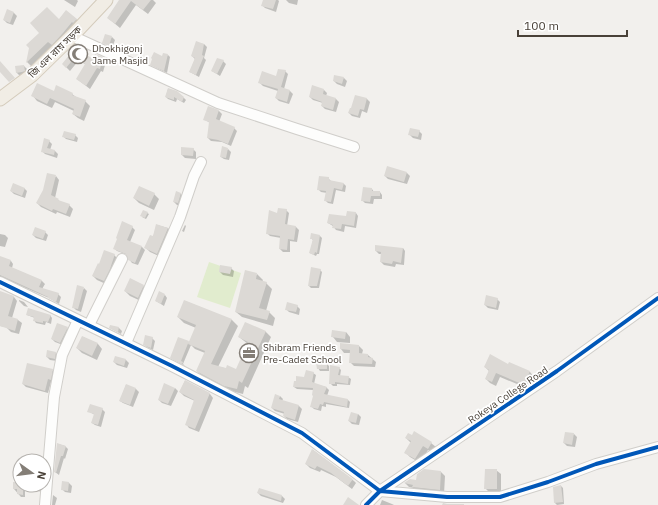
<svg xmlns="http://www.w3.org/2000/svg" width="658" height="505" font-family="'IBM Plex Sans','Noto Sans Bengali',sans-serif">
<rect width="100%" height="100%" fill="#f2f0ed"/>
<path fill="#e1ecce" d="M209,262L241,273L230,308L197,297Z"/>
<path fill="#0003" d="M64,0H77L78,1L75,7Z
M121,0H153L156,3L148,14L136,5L120,28L108,18Z
M264,0H278L279,1L276,12L265,8L262,5Z
M286,0H298L297,5L289,3Z
M8,11L14,13L17,16L13,25L7,23L4,20Z
M66,11L81,23L56,48L53,45L31,66L27,62L30,48L59,20Z
M112,37L115,40L112,48L104,43Z
M197,43L204,44L207,47L204,58L206,60L199,77L190,72L195,59L192,56Z
M71,54L94,60L102,58L106,62L103,72L101,71L90,89L77,79L86,65L79,60L70,71L63,64Z
M168,55L170,57L167,73L151,65Z
M223,61L226,64L220,76L212,71Z
M24,66L27,69V74L19,75L16,72Z
M285,71L288,74L284,89L290,91L293,94L289,104L279,101L276,98L278,91L263,86L260,83L277,77Z
M344,78L347,81L345,87L337,84L334,81Z
M168,89L184,98L186,100L184,103L177,99L176,102L168,99L166,97Z
M324,90L327,93L326,96L336,99L339,102L336,112L325,109L322,106L323,103L313,100L310,97Z
M54,92L72,94L76,97L85,101L90,106L84,121L78,118L73,114L74,111L55,102L52,108L37,101L33,96Z
M356,96L367,99L370,102L367,113L362,111L360,118L352,116L349,113L352,110Z
M209,107L219,111L222,114L219,122L234,128L237,131L231,146L222,142L211,141L208,138L210,123L204,119Z
M419,131L422,134L421,140L413,138L410,135Z
M75,135L78,138L77,142L66,139L63,136Z
M49,141L52,144L50,150L55,151L58,154L57,158L45,154L42,151Z
M193,149L196,152V159L185,158L182,155Z
M228,149L231,152L229,160L224,159L221,157Z
M407,173L410,176L407,184L388,179L385,176Z
M56,176L59,180L55,198L61,202L69,205L73,209L70,217L57,212L56,214L41,207L37,203Z
M328,178L331,181L344,184L346,186L345,192L336,190L333,204L328,203L325,200L327,193L321,192L318,189Z
M24,188L27,191L25,198L14,194L11,191Z
M372,189L374,192H380L382,195V199H374L373,204L365,203L362,200Z
M177,193L181,194L184,197L181,206L177,205L174,202Z
M154,194L159,199L154,210L139,203L134,198Z
M286,210L289,213L287,226L296,227L299,230L297,242L290,241V252H283L280,249L281,238L270,236L267,233L278,214Z
M147,213L149,214L146,219L142,217Z
M356,213L358,216L356,228L345,226L344,232L336,230L333,226L328,223Z
M157,225L168,228L172,232L161,257L150,252L145,247L153,237Z
M185,225L186,226L184,232L182,231Z
M132,227L135,230L130,242L142,247L145,250L138,265L132,263L129,259L128,255L117,251L114,248Z
M45,232L48,235L46,241L36,238L33,235Z
M0,234L5,235L8,238L5,247L0,246Z
M320,236L322,238L319,254H317L316,256L310,253L313,240L311,238Z
M403,248L405,251L404,265L396,264L395,267L384,265L381,262L382,254H379L376,251Z
M114,255L118,259L108,285L97,280L93,276L99,265Z
M0,258L11,261L13,264L12,268L42,281L45,284L42,289L58,294L61,297L59,304L49,298L0,277Z
M231,268L234,271L233,277L223,275L220,272Z
M320,270L322,272L319,288H311L309,286Z
M257,274L263,280L262,282L266,283L272,289L266,311L269,312L275,318L273,326L242,317L236,312Z
M143,286L148,290L143,302L130,296L125,291Z
M84,288L87,291L81,312L76,310L73,307Z
M0,293L14,297L17,301L12,318L18,320L22,323L19,334L11,332L6,327L0,326Z
M165,295L167,298L164,306L156,301Z
M497,299L500,302L498,310L488,308L485,305Z
M19,300L24,302L28,307L24,306L19,301Z
M185,301L232,320L238,326L218,367L237,370L248,344L239,337L265,331L271,337L248,388L245,386L243,394L231,391L203,377L197,371L205,353L195,349L191,345L183,364L185,366L171,358L188,342L189,343L196,328L184,323L178,317Z
M297,306L300,309L299,315L289,312L286,309Z
M27,315H50L52,318L51,324L46,322L45,325L36,323L34,320L35,318Z
M67,328L70,331L63,345L55,342L52,339Z
M110,328H119L122,331L121,334Z
M346,332L350,337V343L337,342L333,337Z
M83,337L98,344L102,349L97,360L82,353L77,348Z
M152,338L155,341L153,350L147,347L144,344Z
M359,346L363,350L362,354L368,355L376,362L375,367L354,366L350,362L351,353H344L341,349Z
M56,353L59,356L57,361L50,360L47,357Z
M116,357L126,360L129,363L127,368L117,365L114,362Z
M326,363L329,366V371H320L318,368Z
M509,363L530,372L534,377L529,389L500,377L496,386L490,383L486,379L489,371L485,367L509,365Z
M339,368L341,370L340,376L348,377L351,379L350,385L337,384V386H333L331,384Z
M52,370L55,373L53,382H51L48,393L26,387L23,384Z
M313,373L316,375L314,384L326,387L329,390L327,396L348,400L350,402L349,408L326,404V407L322,406L321,411L314,409L311,406L314,396L313,390L297,389L294,387Z
M185,381L210,394L213,398L199,432L189,428L186,424L195,401L184,396L180,392Z
M126,385L136,389L139,392L133,407L123,403L120,401Z
M175,388L178,391L171,406L162,403L159,400Z
M280,396L283,399L282,401L299,406L302,409L298,422L287,419L284,416L285,414L275,411L272,408Z
M102,409L105,412L101,427L95,425L92,423L95,415L88,411Z
M358,414L361,417L359,425L352,424L349,421Z
M574,434L577,437L575,447L567,446L564,443Z
M406,438L431,443L436,447L433,453L428,450L420,463L410,457L405,452L411,443Z
M58,444L65,446L68,449L65,459L64,458L59,475L55,472Z
M313,450L354,481L356,483L352,489L336,477L321,470L320,472L310,468L306,464Z
M424,470L441,472L445,476L444,494L417,491L414,488L409,487L405,483L417,481Z
M496,470L501,474V493H490L485,488Z
M63,482L69,483L72,486L71,493L65,492L62,489Z
M20,483V485L25,486V497H21L14,489Z
M28,485H41L42,487V492L30,489Z
M561,486L563,488L564,504L557,505L555,503Z
M258,493L282,496L285,499L283,503L261,496Z
M53,495L57,498L55,505H52Z
M382,500L392,504L394,505H380Z"/>
<path fill="#dcd9d5" d="M119,0H151L143,10L131,1L115,24L107,18Z
M263,0H276L273,9L261,6Z
M47,7L59,19L66,10L77,19L73,23L72,22L63,33L52,45L48,42L26,63L29,48L26,45L39,33L30,23Z
M7,9L14,12L10,23L3,20Z
M105,34L112,36L109,46L102,43Z
M196,41L204,44L202,55L204,56L196,75L189,72L195,58L191,56Z
M73,46L93,59L95,54L103,57L100,69L97,68L86,86L76,79L85,64L75,57L66,68L62,64L70,54L67,52Z
M154,52L162,56L163,53L168,54L164,71L150,65L152,59L151,58Z
M217,58L224,60L217,74L211,71Z
M0,61L15,78L9,82L0,72Z
M24,65L25,71L22,72L16,73L15,66Z
M278,69L286,70L281,87L290,90L287,102L275,98L278,89L258,83L262,71L276,76Z
M334,75L344,77L342,84L333,81Z
M37,83L54,91L56,85L73,93L72,95L86,100L80,117L72,114L74,109L50,98L47,104L31,96Z
M312,85L324,89L323,94L336,98L333,110L321,106L322,102L309,97Z
M168,88L177,91L184,97L182,102L174,97V100L165,97Z
M355,95L367,98L364,110L360,109L358,116L348,113L350,108H351Z
M208,106L219,110L216,119L235,127L228,144L218,140L207,138L209,122L203,120Z
M410,128L420,130L418,137L408,135Z
M64,131L76,134L74,140L62,137Z
M44,138L50,140L47,148L55,150L54,155L41,152Z
M222,146L228,148L226,158L220,157Z
M181,147L194,148L193,156L181,155Z
M387,166L407,172L404,182L384,176Z
M47,173L56,175L51,195L59,199L58,200L70,204L66,214L53,209L52,211L36,203L43,190Z
M319,176L329,177V180L344,183L342,190L334,188L331,202L324,201L326,191L317,190Z
M13,183L25,188L22,196L10,191Z
M139,186L155,193L149,206L133,198Z
M363,187L372,188V191H380V196H371L370,202L361,201Z
M176,191L181,193L178,203L173,202Z
M278,208L287,209L285,224L296,226L294,240L288,239L287,250L279,249L280,236L266,234L269,210L277,213Z
M143,210L148,212L145,218L140,216Z
M347,211L356,212L354,226L342,224L341,229L332,228L333,225L327,223L329,214L346,216Z
M122,221L133,226L127,240L142,246L135,263L128,260L126,254L113,249L117,239L116,238Z
M156,224L168,228L157,254L144,248L150,235L153,236Z
M35,227L46,231L43,239L32,235Z
M311,233L320,235L317,253L315,252L314,255L309,253L313,239H310Z
M375,245L403,248L401,263L393,261L392,264L380,262L381,252L375,251Z
M104,250L115,254L110,269L104,281L92,276L98,263L99,264Z
M0,256L11,260L9,266L42,280L39,287L59,293L56,302L48,298V297L0,275Z
M220,265L232,267L230,274L219,272Z
M311,267L321,269L317,286H308Z
M245,270L257,273L256,279L267,282L259,308L270,311L267,320L235,312Z
M130,278L144,285L138,298L124,291Z
M77,285L84,287L78,309L72,308Z
M0,291L14,296L8,316L18,319L15,331L0,326Z
M159,291L165,294L161,304L155,301Z
M486,295L498,298L496,308L484,305Z
M184,300L232,319L211,364L226,368L227,365L236,369L248,342L238,337L245,322L266,331L242,383L239,381L237,389L224,386L196,371L205,351L188,344L196,325L177,317Z
M287,302L298,305L296,312L285,310Z
M28,308L51,315L48,322L43,321V323L33,321L34,317L26,315Z
M57,323L68,327L60,343L51,339Z
M110,325L119,327L118,332L109,328Z
M332,330L346,332L345,339L331,337Z
M145,335L153,337L151,348L143,345Z
M82,336L98,343L92,356L76,348Z
M178,337L189,341L181,361L183,362L182,364L170,358Z
M340,343L359,345V353L368,354V357L373,358L372,364L349,363L350,350L340,349Z
M47,350L56,352L55,359L46,357Z
M490,354L508,364L509,362L530,371L524,385L496,373L492,382L485,379L489,370L484,367Z
M115,356L126,359L124,366L113,362Z
M316,362H327V369H317Z
M27,363L53,369L51,380L48,379L45,391L22,384Z
M330,365L340,367L338,375L349,376L348,384L335,382V384H329Z
M306,370L314,372L312,382L327,387L324,394L348,399L347,407L324,402L323,405L320,404L318,409L310,407L313,396L312,395L313,388L293,387L294,381H296V376L304,377Z
M185,380L210,393L195,429L185,425L194,400L179,392Z
M164,383L175,388L168,404L158,400Z
M126,384L136,388L130,405L119,401Z
M275,394L280,396L279,399L299,405L295,420L283,416L284,412L271,408Z
M90,404L103,408L98,425L91,423L94,414L87,412Z
M351,412L358,414L356,423L348,421Z
M414,431L432,442L428,449L423,446L415,459L404,453L411,441L405,438L408,433L412,435Z
M565,432L574,433L572,445L563,443Z
M57,443L66,446L63,456H61L56,473L54,472Z
M312,449L354,480L353,479L348,486L331,473L317,466L315,469L305,464Z
M424,469L441,471L440,490L412,487L413,485L404,483L410,479L416,480L417,474Z
M485,469H497V489H484Z
M62,481L69,482L68,491L61,490Z
M13,482H20V485H23V495L17,494V489H13Z
M26,485H40V491L26,486Z
M561,485L563,502L554,503L553,487Z
M259,488L282,495L281,501L257,493Z
M348,497L359,505H343Z
M443,503L447,504H464V505H442Z"/>
<g fill="none" stroke-linecap="round" stroke-linejoin="round">
<defs>
<path id="minor" d="M72,36L218,103L297,129L354,147
M0,282L172,366L302,433L380,491L447,497H500L548,482L596,464L658,447
M89,325L122,259
M126,343L180,217L194,176L201,162
M45,505L54,397L62,355L78,320
M366,505L380,491L557,371L658,298"/>
<path id="major" d="M0,99L32,75L72,36L106,0"/>
</defs>
<use href="#minor" stroke="#d0ceca" stroke-width="12"/>
<use href="#major" stroke="#d4cbbb" stroke-width="15"/>
<use href="#minor" stroke="#fdfdfc" stroke-width="10"/>
<use href="#major" stroke="#f1ede5" stroke-width="13"/>
<defs>
<path id="cycleway" d="M0,282L172,366L302,433L380,491L447,497H500L548,482L596,464L658,447
M366,505L380,491L557,371L658,298"/>
</defs>
<use href="#cycleway" stroke="#fff" stroke-width="6"/>
<use href="#cycleway" stroke="#0057b8" stroke-width="4"/>
</g>
<defs>
<symbol id="mosque-ring" viewBox="-11 -11 22 22"><circle r="9.5" fill="#fff" stroke="#847e77" stroke-width="1.5"/><path d="M3.5-4.9A6 6 0 1 0 3.5 4.9A5 5 0 1 1 3.5-4.9Z" fill="#847e77"/></symbol>
<symbol id="office-ring" viewBox="-11 -11 22 22"><circle r="9.5" fill="#fff" stroke="#847e77" stroke-width="1.5"/><path d="M-6-3h4V-5.5h4V-3h4V5H-6ZM-1-4.5V-3h2v-1.5ZM-6 0V1H6V0Z" fill="#847e77"/></symbol>
</defs>
<g fill-rule="evenodd">
<use href="#mosque-ring" x="67" y="43" width="22" height="22"/>
<use href="#office-ring" x="238" y="342" width="22" height="22"/>
</g>
<g text-anchor="middle" dominant-baseline="central" stroke-width="3.5" stroke-linejoin="round" paint-order="stroke">
<g font-size="10" fill="#494138" stroke="#fff" text-anchor="start">
<text x="92" y="48">Dhokhigonj<tspan x="92" dy="12">Jame Masjid</tspan></text>
<text x="263" y="347">Shibram Friends<tspan x="263" dy="12">Pre-Cadet School</tspan></text>
</g>
<g font-size="10" fill="#494138" stroke="#fff">
<text transform="translate(55 52) rotate(-44)">জি এল রায় সড়ক</text>
<text transform="translate(508 395) rotate(-34)">Rokeya College Road</text>
</g>
</g>
<g transform="translate(32 473) rotate(104)"><circle r="19" fill="#ffffff" stroke="#b6b3af"/>
<path d="M0-3L7 15L0 10L-7 15Z" fill="#847e77"/>
<text y="-6" font-size="11" font-weight="bold" text-anchor="middle" fill="#494138">N</text>
</g>
<path d="M518 30v6h109v-6" fill="none" stroke="#494138" stroke-width="2"/>
<text x="524" y="30" font-size="12" fill="#494138" stroke="#ffffff" stroke-width="3" paint-order="stroke">100 m</text>
</svg>
